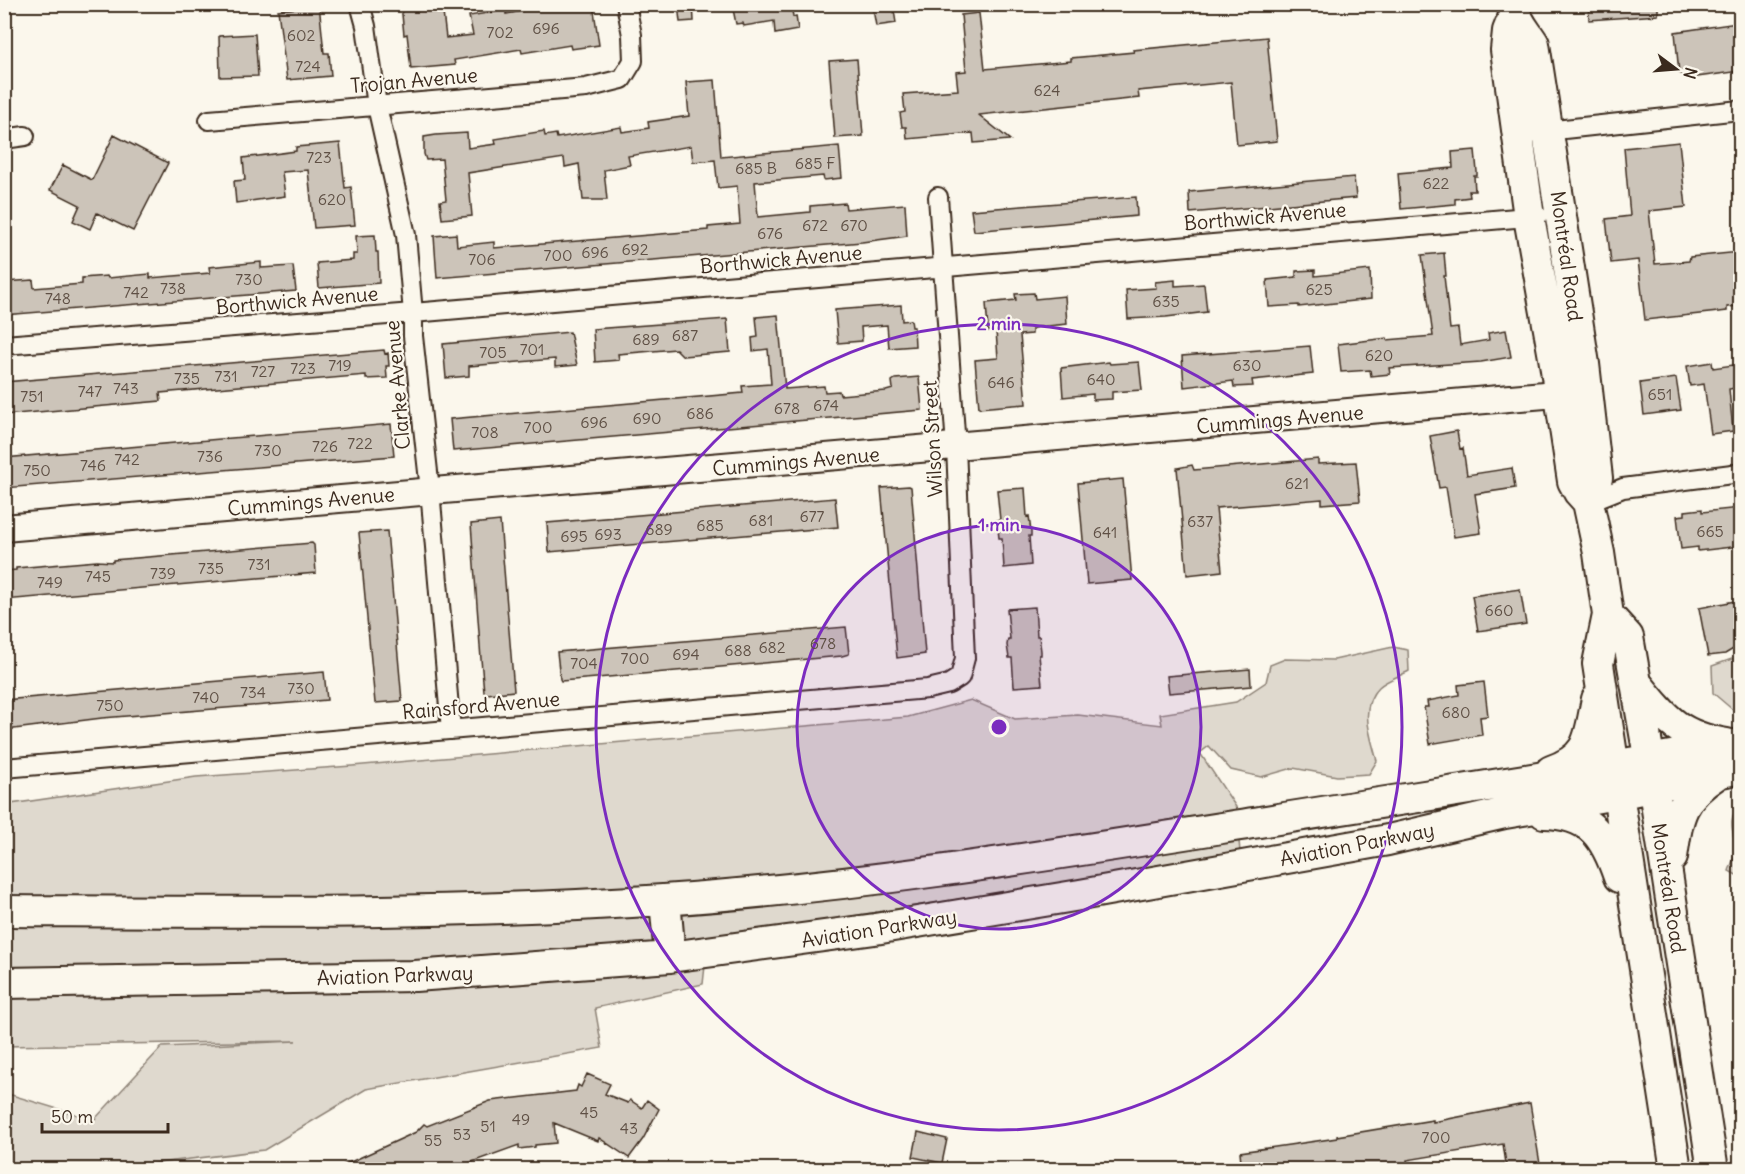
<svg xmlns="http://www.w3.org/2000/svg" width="1745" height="1174" font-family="Delius,sans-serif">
<rect width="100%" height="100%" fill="#fbf7ec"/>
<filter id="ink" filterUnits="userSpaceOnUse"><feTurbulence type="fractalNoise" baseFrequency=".0167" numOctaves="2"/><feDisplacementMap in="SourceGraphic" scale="12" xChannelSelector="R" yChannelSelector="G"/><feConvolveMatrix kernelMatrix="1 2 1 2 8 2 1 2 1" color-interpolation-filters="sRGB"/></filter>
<g filter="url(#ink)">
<path fill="#dfd9ce" stroke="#8d8276" stroke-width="1.5" d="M1393,647L1408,650L1409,671C1400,676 1386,680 1379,687C1358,707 1371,737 1377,761L1369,774L1337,776L1293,768L1261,777L1231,770L1209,746L1200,753L1236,807L1240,852L1173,865L708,939L703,984L595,1008L602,1048L366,1089L264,1150L109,1169H5V1093L94,1120L162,1047L296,1041L5,1046L4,805L196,777L352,766L908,717L971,700L1015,719L1078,715L1162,725L1160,714L1236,702L1266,682L1270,665L1285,659L1334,660Z
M1740,656V716L1713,693L1712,666Z
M1740,806V877L1729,871C1731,865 1735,858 1735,852C1737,838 1724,819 1740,806Z"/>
<path fill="#ccc4b9" stroke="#3b2a1e" stroke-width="1.5" d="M299,4H319L324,53H329L331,76L287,80L278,10L300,8Z
M401,4H442L446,38L473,35L469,16L506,10V14L560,4H593L599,45L571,49L570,45L522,53L521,49L454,60L455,65L411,69L407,34L404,35Z
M678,4H693L694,21L680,22Z
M732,4H791L793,17L796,16L798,30L775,34L774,21L744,26L743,23L736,24Z
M872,4H893L896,23L876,26Z
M1588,4H1658V15L1589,20Z
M979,13L985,69L1071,61V58L1134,52L1133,50L1267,37L1277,141L1237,145L1231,82L1138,91L1139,98L979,115L1010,140L974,143L973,133L907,139L906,127H902L900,113L905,112L903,94L958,90L956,72L966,71L961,15Z
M1737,23L1740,41V71L1690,78L1679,73L1675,32Z
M255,34L258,76L220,77L219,36Z
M857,59L863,136L835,138L829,61Z
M715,80L721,157L839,146L842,178L824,180L823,176L755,182L758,217L810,212V206L845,203L846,209L905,204L907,236L862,242L689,257L437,278L434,236L456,234L457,246L494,242V248L708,230V227L740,224L737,186L718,188L715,160L693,162L691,146L628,156L630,165L604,170L607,200H583L579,164L565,167L564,158L468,173L472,216L442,219L440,201L446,200L442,159L426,160L424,154V137L436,135L467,133L468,148L496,144L495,139L544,131L545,136L556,134L557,138L621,127L622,132L649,128L648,122L689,116L686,82Z
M114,135L168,163L133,231L97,213L90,229L73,221L80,205L50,190L63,165L92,180Z
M1679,142L1686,207L1649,211L1655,264L1689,261L1690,257L1740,252V306L1727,307V311L1645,320L1638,260L1611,263L1606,219L1630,216L1624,148Z
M340,143L345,188L351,187L355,225L314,228L308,170L282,172L285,196L236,203L234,181L245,180L243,158L296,151V147Z
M1475,150L1477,172V176H1474L1475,191H1469L1470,197L1455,199V204L1401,209L1398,173L1453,168L1452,152Z
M1354,177L1356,198L1190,213L1189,192Z
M1136,197L1137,216L974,231L971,210Z
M375,235L376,252H378L379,283L319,288L317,263L353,260V254H357L356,236Z
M1444,253L1446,276H1444L1450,329L1458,328L1460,345L1489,340L1488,333L1506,330L1511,357L1481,362L1389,368L1390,374L1371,376L1370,370L1341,372L1338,344L1387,338V340L1433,336L1422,255Z
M261,262V268L293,266L296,291L4,315V282L33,280L34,288L82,284V278L107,276L108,278L150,274V278L210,273L209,267Z
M1315,270V276L1370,270L1371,299L1299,307V305L1269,307L1267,280L1296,277V271Z
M1175,280V286L1204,284L1207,312L1166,317L1128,319L1126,290L1156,288L1155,282Z
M1034,293L1035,299L1065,296L1067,324L1038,327L1032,329V334L1020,335L1026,404L979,408L975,360L998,358L996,331H988L986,303L1016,300L1015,294Z
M901,305L902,321L911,320L912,327H914L915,346L889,348L887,325L861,327L862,341L838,343L835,310Z
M778,315L785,389L824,386L825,392L839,391L840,395L886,391L893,389L892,381L895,379L919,377L922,410L453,451L450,419L743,393L742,386L771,384L768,349L753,351L752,338L758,337L756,317Z
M727,319L730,352L683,356L676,349L618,354L619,360L595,362L593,329Z
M570,332L577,365L555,367V359L469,366V376L446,378L443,344Z
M1310,346L1313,374L1252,380L1253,386L1234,387L1233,381L1184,387L1182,356Z
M384,350L385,354L388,353L389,366H386L387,378L366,379V375L160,393L161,401L4,415V382Z
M1109,362L1110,364L1139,362L1142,390L1112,392V399L1093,400V394L1063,397L1061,368Z
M1712,362L1713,368L1740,364V387L1729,389L1733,431L1711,434L1704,384L1690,386L1687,366Z
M1676,378L1681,410L1644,415L1640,383Z
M391,424L394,456L4,488V458Z
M1457,431L1460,449L1463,448L1467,475L1512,468L1515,488L1475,494L1481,533L1454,537L1446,487L1439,488L1430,436Z
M1318,459V464L1356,462L1360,501L1322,504V499L1216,508L1222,571L1187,575L1177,468L1192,465L1194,470Z
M1123,479L1132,580L1087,584L1078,483Z
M909,486L911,487L925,654L897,658L881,488Z
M1025,488L1027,517L1029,516L1031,532V536H1029L1031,565L1004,568L1002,538H999L997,520H1000L997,490Z
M835,498L838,527L549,552L547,523Z
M1740,508V546L1698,551V547L1681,549L1677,516L1685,515V511L1702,509V512Z
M500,521L514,691L487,694L484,692L481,659L471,524Z
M387,531L402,701L375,703L359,533Z
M312,543L314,545L316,573L4,600V571L16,570V568L97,561L113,562V560Z
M1520,589L1526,624L1478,631L1472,596Z
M1740,600V645L1725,654L1708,656L1699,608Z
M1035,607L1037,636H1039L1041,651V655H1039L1042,685L1014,687L1012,658H1009L1007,645L1008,639H1010L1007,609Z
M846,627L849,654L842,656L620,676L561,681L560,679L557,652Z
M1250,669L1251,686L1169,693L1167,676Z
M324,672L327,700L102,718L14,729H7L6,727L4,700Z
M1484,682L1488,716L1480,717L1482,735L1430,744L1424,707H1428L1427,701L1459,695L1458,685Z
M587,1074L610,1084L605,1094L628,1103L630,1100L642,1108L647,1100L659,1109L643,1139L629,1158L599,1138L598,1141L554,1123L556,1143L535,1145V1147L519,1149V1145L450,1170H333L416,1132L424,1124L427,1126L490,1101L576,1091L578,1085L581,1087Z
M1530,1103L1541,1170H1507L1503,1144L1407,1160L1409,1170H1374V1166L1354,1170H1242L1240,1152L1337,1138V1136L1433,1120V1122Z
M918,1132L947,1139L942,1163L913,1157Z"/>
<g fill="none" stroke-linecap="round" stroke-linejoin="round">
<defs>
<path id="street" d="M360,4L366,26L377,106L406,235L413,313V336L430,490L451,730
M209,120L586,88L622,79L633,61L632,35L626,4
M1518,134L1740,110
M4,139L25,136
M4,345L413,313L1538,216
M1588,502L1623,488L1740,473
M4,768L928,689L949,684L960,677L965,658L956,447L938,197"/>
<path id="secondary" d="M4,528L1579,392"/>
<path id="primary" d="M1512,4C1515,20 1526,31 1534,44L1584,364L1597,478L1588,502
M1514,16L1508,31L1506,50L1529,217L1555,363L1573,481L1579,492L1588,502L1599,553L1608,615L1598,664L1676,1170
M1608,615L1628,637L1647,745L1713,1170
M1638,685C1666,720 1680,737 1727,744
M1551,771C1591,757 1589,737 1597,699
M1544,813C1591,814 1605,836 1619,877
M1672,857C1678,815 1680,798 1717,774
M665,900L670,957
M4,911C224,912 444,915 663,900C867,886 1070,852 1272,820C1428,795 1585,772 1740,744
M4,983L415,976L670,957L875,929L1080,895L1388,840L1505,813L1617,794L1740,768"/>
</defs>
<use href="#street" stroke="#3b2a1e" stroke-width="22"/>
<use href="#secondary" stroke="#3b2a1e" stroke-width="30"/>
<use href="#primary" stroke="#3b2a1e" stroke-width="34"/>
<use href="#street" stroke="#fbf7ec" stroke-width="18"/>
<use href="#secondary" stroke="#fbf7ec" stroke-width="26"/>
<use href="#primary" stroke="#fbf7ec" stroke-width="30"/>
</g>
</g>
<circle cx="999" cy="727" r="202" fill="#7b2cbf" fill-opacity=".12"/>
<g fill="none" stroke="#7b2cbf" stroke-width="3">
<circle cx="999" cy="727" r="202"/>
<circle cx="999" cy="727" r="403"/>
</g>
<g text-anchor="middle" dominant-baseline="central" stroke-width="4.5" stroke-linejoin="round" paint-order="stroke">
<g font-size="16" fill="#5f5045">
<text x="546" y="28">696</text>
<text x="500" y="32">702</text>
<text x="301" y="35">602</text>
<text x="308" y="66">724</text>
<text x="1047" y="90">624</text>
<text x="319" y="157">723</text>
<text x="815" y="163">685 F</text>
<text x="756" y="168">685 B</text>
<text x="1436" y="183">622</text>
<text x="332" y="199">620</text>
<text x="815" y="225">672</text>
<text x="854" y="225">670</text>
<text x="770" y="233">676</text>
<text x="635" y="249">692</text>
<text x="595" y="252">696</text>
<text x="558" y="255">700</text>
<text x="482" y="259">706</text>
<text x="249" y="279">730</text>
<text x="173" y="288">738</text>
<text x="1319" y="289">625</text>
<text x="136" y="292">742</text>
<text x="58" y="298">748</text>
<text x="1166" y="301">635</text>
<text x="685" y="335">687</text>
<text x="646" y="339">689</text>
<text x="532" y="349">701</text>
<text x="493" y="352">705</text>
<text x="1379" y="355">620</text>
<text x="340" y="365">719</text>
<text x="1247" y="365">630</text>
<text x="303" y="368">723</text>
<text x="263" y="371">727</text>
<text x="226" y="376">731</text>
<text x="187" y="378">735</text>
<text x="1101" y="379">640</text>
<text x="1001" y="382">646</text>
<text x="126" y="388">743</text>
<text x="90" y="391">747</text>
<text x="1660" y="394">651</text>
<text x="32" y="396">751</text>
<text x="826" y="405">674</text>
<text x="787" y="408">678</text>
<text x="700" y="413">686</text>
<text x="647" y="418">690</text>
<text x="594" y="422">696</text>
<text x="538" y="427">700</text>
<text x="485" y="432">708</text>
<text x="360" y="443">722</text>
<text x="325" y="446">726</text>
<text x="268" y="450">730</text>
<text x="210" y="456">736</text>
<text x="127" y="459">742</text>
<text x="93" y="465">746</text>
<text x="37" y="470">750</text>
<text x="1297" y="483">621</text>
<text x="812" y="516">677</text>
<text x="761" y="520">681</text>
<text x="1200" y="521">637</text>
<text x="710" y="525">685</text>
<text x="659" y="529">689</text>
<text x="1710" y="531">665</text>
<text x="1105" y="532">641</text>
<text x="608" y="534">693</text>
<text x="574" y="536">695</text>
<text x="259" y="564">731</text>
<text x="211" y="568">735</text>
<text x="163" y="573">739</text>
<text x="98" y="576">745</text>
<text x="50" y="582">749</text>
<text x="1499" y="610">660</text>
<text x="823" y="643">678</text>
<text x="772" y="647">682</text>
<text x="738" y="650">688</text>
<text x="686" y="654">694</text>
<text x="635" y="658">700</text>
<text x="584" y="663">704</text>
<text x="301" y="688">730</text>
<text x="253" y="692">734</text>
<text x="206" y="697">740</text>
<text x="110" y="705">750</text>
<text x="1456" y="712">680</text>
<text x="589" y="1112">45</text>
<text x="521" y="1119">49</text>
<text x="488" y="1126">51</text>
<text x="629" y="1128">43</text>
<text x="462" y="1134">53</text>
<text x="1436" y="1137">700</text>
<text x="433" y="1140">55</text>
</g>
<g font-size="20" fill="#3b2a1e" stroke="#fbf7ec">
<text transform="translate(414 80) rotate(-5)">Trojan Avenue</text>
<text transform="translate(1265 216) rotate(-5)">Borthwick Avenue</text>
<text transform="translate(1567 256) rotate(82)">Montréal Road</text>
<text transform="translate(781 259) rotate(-5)">Borthwick Avenue</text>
<text transform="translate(297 300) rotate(-5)">Borthwick Avenue</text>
<text transform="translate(397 385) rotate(-95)">Clarke Avenue</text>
<text transform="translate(1280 419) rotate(-5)">Cummings Avenue</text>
<text transform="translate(932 439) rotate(-93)">Wilson Street</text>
<text transform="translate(796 461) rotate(-5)">Cummings Avenue</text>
<text transform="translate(311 501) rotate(-5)">Cummings Avenue</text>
<text transform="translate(481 705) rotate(-5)">Rainsford Avenue</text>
<text transform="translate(1357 844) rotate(-11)">Aviation Parkway</text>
<text transform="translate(1669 888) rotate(81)">Montréal Road</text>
<text transform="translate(879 928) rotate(-9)">Aviation Parkway</text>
<text transform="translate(395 975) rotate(-2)">Aviation Parkway</text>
</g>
</g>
<circle cx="999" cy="727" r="9" fill="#7b2cbf" stroke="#fbf7ec" stroke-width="3"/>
<g font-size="18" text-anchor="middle" font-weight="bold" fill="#7b2cbf" stroke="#fbf7ec" stroke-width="4.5" stroke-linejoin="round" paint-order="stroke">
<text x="999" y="330">2 min</text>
<text x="999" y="531">1 min</text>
</g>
<rect width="1745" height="1174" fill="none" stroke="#fbf7ec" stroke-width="24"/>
<rect x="12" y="12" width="1721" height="1150" fill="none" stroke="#3b2a1e" stroke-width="2" filter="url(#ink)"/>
<g transform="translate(1676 69) rotate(106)" stroke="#fbf7ec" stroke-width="4.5" paint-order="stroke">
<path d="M0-4.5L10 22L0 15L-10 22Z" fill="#3b2a1e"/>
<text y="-9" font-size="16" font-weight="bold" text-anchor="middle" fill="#3b2a1e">N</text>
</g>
<path d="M42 1123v9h126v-9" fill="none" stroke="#3b2a1e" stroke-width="3"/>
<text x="51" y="1123" font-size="18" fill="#3b2a1e" stroke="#fbf7ec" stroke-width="4.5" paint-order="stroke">50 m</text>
</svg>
